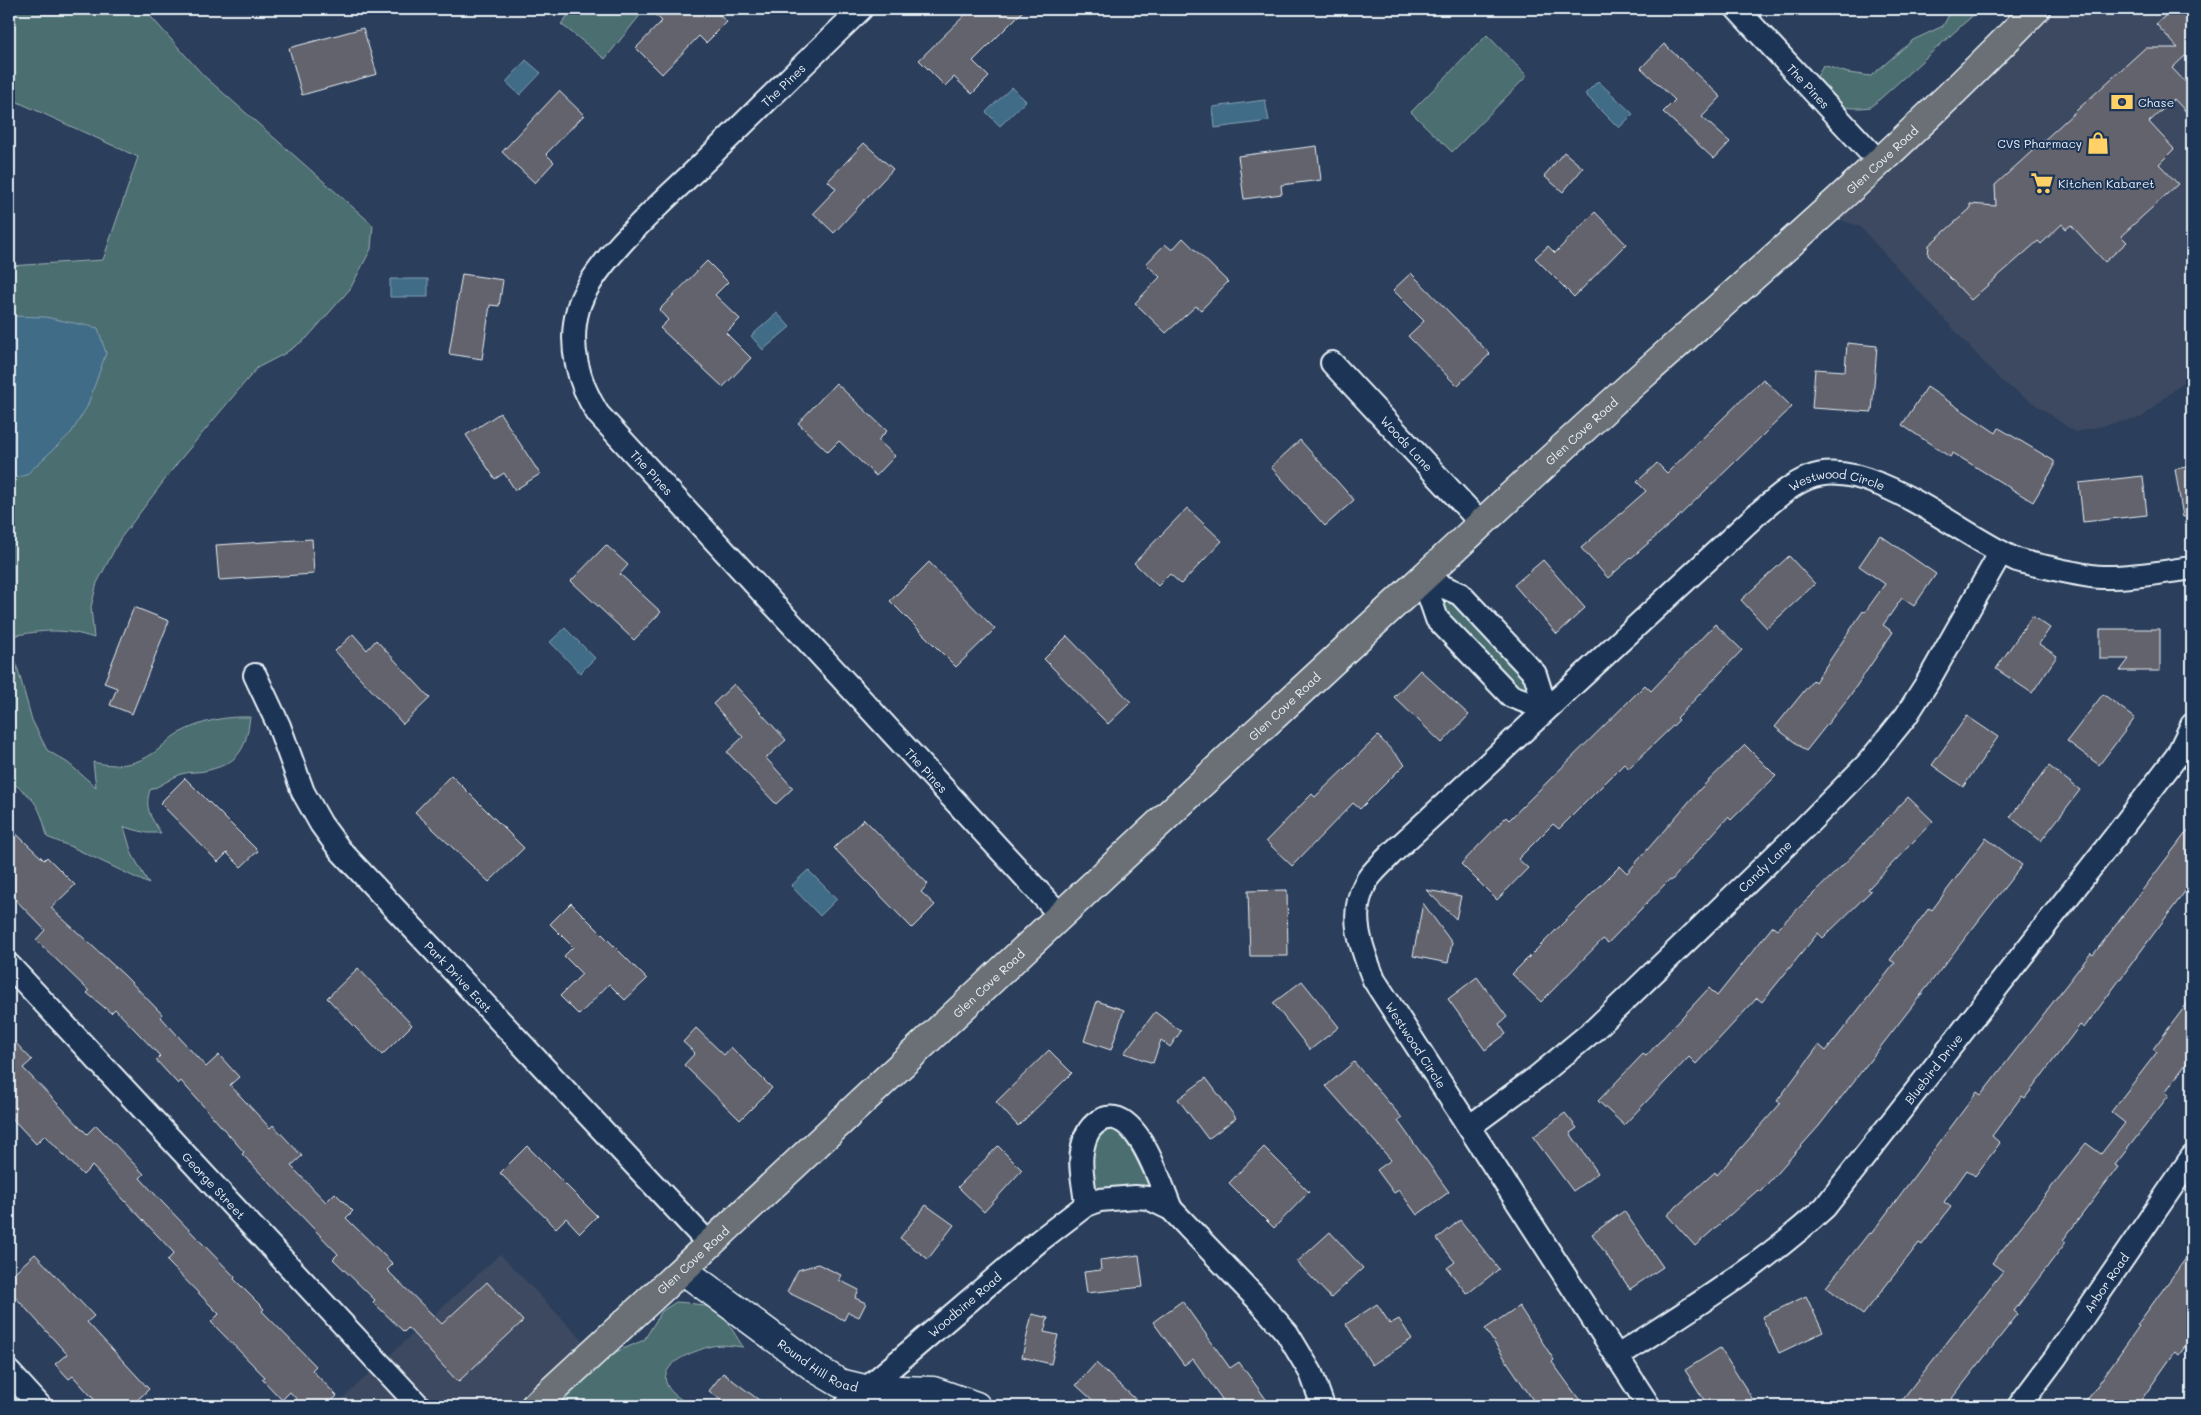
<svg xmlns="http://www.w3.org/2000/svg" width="2201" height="1415" font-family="Mali,sans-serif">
<rect width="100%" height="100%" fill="#2b3e5b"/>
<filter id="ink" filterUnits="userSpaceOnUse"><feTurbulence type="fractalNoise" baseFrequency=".02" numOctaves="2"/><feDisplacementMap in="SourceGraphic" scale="10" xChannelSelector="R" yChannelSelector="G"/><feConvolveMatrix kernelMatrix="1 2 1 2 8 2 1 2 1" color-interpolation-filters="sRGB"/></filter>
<g filter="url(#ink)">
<path fill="#3c4960" d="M2036,9H2192V375L2142,417L2075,432L2000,380L1859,226L1822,214Z
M500,1254L594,1352L535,1406H334Z"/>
<path fill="#4c6e70" stroke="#9ab0b4" d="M9,9H144L203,75L373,225L371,249L350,289L307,338L284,354L257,368L179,461L120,539L97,583L91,607L94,638C64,628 43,630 12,636L15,659L32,720L47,750L68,763L96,787L93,762C113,767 134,766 152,754C162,748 169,738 179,733C202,721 225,716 250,717C246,747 241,762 209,770C200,773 190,771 181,774C171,778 161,786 150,790C144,808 151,818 161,833H147L124,827L132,854L149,884L74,848L47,837C41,808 35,797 9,781V266L103,260L138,157L9,98Z
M573,9H645L605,59L561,24Z
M1952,9H1980L1871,107C1837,111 1838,104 1816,79L1823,65L1848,73L1871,76L1913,40L1943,26Z
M1487,35L1527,76L1452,152L1411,112Z
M1423,578L1460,594L1535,674L1546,709L1511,696L1437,619Z
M1119,1119L1171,1209L1086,1205L1087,1132Z
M676,1302C721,1305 721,1312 743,1347C733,1346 722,1344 712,1346C706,1347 700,1350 694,1352C655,1367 657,1390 694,1406H548L609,1355L644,1340L662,1311Z"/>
<path fill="#416c88" stroke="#84a1b5" d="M526,60L541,73L520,95L506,82Z
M1598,81L1633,114L1619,128L1585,94Z
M1012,87L1026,101L1000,126L986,112Z
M1265,100L1269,121L1215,128L1213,107Z
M390,279H428V297H390Z
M777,313L790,327L763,350L751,336Z
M9,316L45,317L98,328L106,353L87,407L71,433L26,475L9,480Z
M565,628L595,658L580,673L550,642Z
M808,870L837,899L820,916L791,886Z"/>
<path fill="#63636d" stroke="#e8f1f8" d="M649,9H713L727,22L706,43L699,36L662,74L636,48L662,21Z
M971,9H1025L973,61L989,77L972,94L954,77L945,86L919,60Z
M2173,9H2192V63L2185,56L2172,68L2192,89V118L2174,99L2149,122L2174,149L2159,164L2178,184L2121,236L2127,242L2105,262L2071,225L2066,229L2062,224L2041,244L2038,241L1971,300L1928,255L1929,245L1970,209V204L1996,206L1995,185L2145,48H2178L2156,24Z
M363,28L377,74L302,95L289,48Z
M1664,44L1721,97L1702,117L1730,142L1714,159L1663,112L1675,100L1641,68Z
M559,91L584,115L546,154L554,162L535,183L502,152Z
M864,143L893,169L834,233L813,213L836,189L828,181Z
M1317,146L1321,180L1281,185L1282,194L1244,199L1238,156Z
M1564,152L1583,168L1563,192L1544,176Z
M1595,212L1626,244L1574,297L1535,258L1548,246L1555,253Z
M1183,238L1228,282L1201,310L1196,306L1166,333L1135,303L1160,277L1146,264L1165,244L1172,250Z
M707,261L728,282L715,295L740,319L726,333L751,358L723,387L660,328L668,320L659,310Z
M1411,273L1490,354L1457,386L1408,336L1424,321L1393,290Z
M462,274L503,280L499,306L490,305L482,359L449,354Z
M1847,343L1877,346L1872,412L1812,408L1815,369L1845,371Z
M1763,379L1792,407L1675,520L1608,578L1581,548L1646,491L1637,482L1657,463L1667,473Z
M836,383L887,431L878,440L895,456L876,476L839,441L828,452L798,423Z
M1927,387L1996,433L1999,428L2054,461V467L2033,502L1953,453L1950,457L1902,425Z
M500,413L540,474L515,490L504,473L495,479L466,435Z
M1300,440L1354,500L1325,526L1271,467Z
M2192,466V516L2183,517L2175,469Z
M2143,476L2147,515L2083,522L2079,483Z
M1187,508L1222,541L1181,584L1170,574L1158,586L1134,563Z
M1880,535L1936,574L1914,606L1902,598L1883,625L1893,632L1849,697L1806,751L1775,727L1813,680L1815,682L1863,611L1865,612L1885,584L1859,566Z
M312,539L314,574L219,580L216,545Z
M606,545L628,565L620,574L661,612L634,640L571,581Z
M1789,556L1815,584L1767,628L1741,600Z
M1543,560L1585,608L1557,634L1514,585Z
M929,562L995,629L956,667L890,601Z
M134,607L169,621L132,714L110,705L117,688L104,683Z
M2032,616L2050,628L2039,644L2057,656L2032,693L1996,669Z
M1715,624L1742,650L1677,718L1679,720L1629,768L1624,764L1559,829L1553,824L1518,859L1528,868L1497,900L1461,864L1506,817L1509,820L1645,685L1651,691Z
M2100,629H2160V671H2120L2129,659H2100Z
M353,634L367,650L376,640L430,698L403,724L335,651Z
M1067,636L1131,702L1108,724L1044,659Z
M1420,670L1469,715L1442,743L1394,697Z
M734,684L786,740L766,758L793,788L776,804L727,752L743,737L713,704Z
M2103,694L2135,718L2099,765L2067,741Z
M1967,716L1998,737L1963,787L1932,765Z
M1378,736L1405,764L1360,809L1353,803L1292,866L1266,841L1312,794L1315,797Z
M1745,745L1776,776L1731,820L1728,817L1671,881L1669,880L1608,943L1603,939L1541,1002L1512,974L1620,866L1627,873L1700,789Z
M2049,766L2080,790L2041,841L2010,817Z
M451,775L524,848L489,882L415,812Z
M185,778L258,851L241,867L227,853L218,862L160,803Z
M1908,797L1933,821L1868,889L1871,891L1823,938L1818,933L1762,1002L1757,998L1696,1064L1689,1057L1624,1125L1598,1101L1643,1054L1646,1056L1709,988L1717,996L1773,926L1777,929L1844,864Z
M864,819L928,884L921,892L935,905L912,928L834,848Z
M2192,825V882L2084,1028L2080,1025L2025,1098L2022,1096L1992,1136L2000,1143L1975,1176L1967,1170L1944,1202L1951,1207L1922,1245L1919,1243L1863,1315L1826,1287L1869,1233L1871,1234L1977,1092L1981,1095L2091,953L2093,955Z
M9,827L44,860L47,857L75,885L51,908L124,975L162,1014L160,1016L206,1067L219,1055L239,1077L230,1085L270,1128L273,1125L302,1156L291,1166L326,1202L335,1193L353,1211L346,1218L393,1264L387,1270L442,1324L487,1282L523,1321L458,1382L408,1328L404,1332L373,1302L375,1300L333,1259L338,1254L242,1154L244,1152L181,1081L178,1084L156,1060L160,1056L115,1009L111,1013L87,993L89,991L36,940L45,930L9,893Z
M1986,838L2022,865L1819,1126L1760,1192L1758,1190L1695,1246L1667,1215L1715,1172L1717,1175L1781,1103L1777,1101L1819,1045L1826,1051L1895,963L1890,960L1929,908L1932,910Z
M1287,890L1288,956H1250L1248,891Z
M1426,890L1461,896L1456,919Z
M571,903L647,979L625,1000L609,984L579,1015L560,996L582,974L564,956L573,947L550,924Z
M1423,903L1452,943L1448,963L1413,956Z
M358,968L412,1025L382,1055L327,998Z
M1477,977L1507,1017L1499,1024L1506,1034L1485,1050L1448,999Z
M1302,981L1339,1027L1310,1050L1273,1003Z
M2192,997V1056L2165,1092L2169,1095L2115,1165L2118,1167L2063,1240L2066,1242L2014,1311L2018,1314L1946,1406H1897L2003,1271L1992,1263L2086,1143L2101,1154L2125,1123L2111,1112L2157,1052L2153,1049Z
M1097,1001L1124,1010L1111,1050L1084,1041Z
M1155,1012L1181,1031L1170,1047L1161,1040L1153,1063L1124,1053Z
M696,1028L724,1055L731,1047L772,1088L740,1120L684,1065L695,1053L683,1042Z
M9,1036L32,1060L23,1068L87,1134L96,1125L144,1174L140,1178L163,1203L235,1277L234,1279L264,1309L262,1311L316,1366L312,1370L337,1396L326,1406H303L290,1392L282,1400L262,1379L265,1377L211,1322L219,1314L167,1261L174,1253L92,1166L83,1175L45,1135L36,1144L9,1115Z
M1049,1050L1072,1073L1018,1126L996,1102Z
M1354,1062L1402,1118L1398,1121L1449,1192L1417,1215L1399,1190L1394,1193L1377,1170L1391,1160L1326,1086Z
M1206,1078L1236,1118L1208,1139L1178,1099Z
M1565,1113L1577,1128L1570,1133L1598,1173L1573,1191L1533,1137Z
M527,1146L597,1216L580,1233L566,1218L556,1228L500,1173Z
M998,1146L1022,1170L984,1212L958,1187Z
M1264,1147L1309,1192L1274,1228L1229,1183Z
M926,1205L954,1225L928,1259L900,1238Z
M1624,1211L1663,1267L1630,1289L1592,1234Z
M1460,1220L1499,1269L1467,1294L1447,1268L1455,1262L1437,1239Z
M1330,1232L1363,1268L1331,1298L1297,1262Z
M2192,1250V1337L2179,1355L2175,1352L2137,1406H2083L2139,1326L2137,1325Z
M35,1254L94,1316L87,1322L149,1389L131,1406H100L73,1376L69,1379L55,1364L67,1354L9,1290V1277Z
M1139,1255L1143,1287L1087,1293L1084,1272L1101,1270L1100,1260Z
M818,1264L841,1275L839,1280L859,1290L855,1298L866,1303L859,1317L848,1312L844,1320L787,1292L798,1270Z
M1806,1296L1823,1332L1779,1353L1762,1317Z
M1182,1301L1230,1368L1239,1362L1271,1406H1227L1193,1359L1184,1365L1153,1322Z
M1377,1304L1390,1324L1399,1319L1412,1339L1372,1365L1346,1324Z
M1519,1306L1554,1360L1552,1362L1584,1406H1537L1485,1329Z
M1032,1314L1048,1318L1044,1332L1058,1335L1051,1364L1022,1357Z
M1720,1348L1757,1406H1708L1685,1370Z
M1096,1363L1143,1406H1099L1076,1385Z
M723,1373L767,1406H729L709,1391Z"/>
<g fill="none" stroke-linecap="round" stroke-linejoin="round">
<defs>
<g id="minor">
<path id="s1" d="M861,9C807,61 754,113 700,166C666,199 590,264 578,309C568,345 578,383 598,414L1061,916"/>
<path id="s2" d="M1737,9L1879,162"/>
<path id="s3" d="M1332,363L1482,524"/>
<path d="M1423,578L1460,594L1535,674L1546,709L1511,696L1437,619Z"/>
<path id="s4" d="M255,675L279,726L303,792L321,824L340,850L710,1245"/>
<path id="s5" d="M9,965L419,1406"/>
<path id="s6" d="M1469,1127L1537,1077L1595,1029L1803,829L1868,763L1906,716L1927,683L2001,552"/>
<path d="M1086,1205C1085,1188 1079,1168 1082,1152C1084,1137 1089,1125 1103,1119C1138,1106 1161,1186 1171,1209"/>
<path id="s7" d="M1618,1356C1690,1309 1762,1266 1825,1207L2114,838L2177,756L2192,725"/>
<path d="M9,1372L40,1406"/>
<path id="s8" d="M846,1406L1039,1241L1086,1205L1100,1200L1135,1197L1148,1198L1171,1209L1257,1299L1287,1333L1311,1373L1323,1406"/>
<path id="s9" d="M1649,1406L1374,980C1362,949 1348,916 1365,884C1370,873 1382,864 1390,855L1756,515C1772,502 1788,486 1808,478C1868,453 1962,537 2017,560C2026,563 2037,565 2046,567C2064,571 2083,576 2102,577C2132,578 2162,572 2192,568"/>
<path id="s10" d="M2019,1406L2055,1358L2192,1157"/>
</g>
<g id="tertiary">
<path id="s11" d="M683,1270L818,1370L840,1383L865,1389L933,1391L976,1406"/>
</g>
<g id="primary">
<path id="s12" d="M535,1406C833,1132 1126,851 1424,577C1497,509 1570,440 1644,374C1777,255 1912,138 2036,9"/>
</g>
</defs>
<use href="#minor" stroke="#e8f1f8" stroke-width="26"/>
<use href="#tertiary" stroke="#e8f1f8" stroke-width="31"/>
<use href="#primary" stroke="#e8f1f8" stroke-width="31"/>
<use href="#minor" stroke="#1d3557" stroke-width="22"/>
<use href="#tertiary" stroke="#1d3557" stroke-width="28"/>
<use href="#primary" stroke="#6a7074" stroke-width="28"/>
</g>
</g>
<defs>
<symbol id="bank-bare" viewBox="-9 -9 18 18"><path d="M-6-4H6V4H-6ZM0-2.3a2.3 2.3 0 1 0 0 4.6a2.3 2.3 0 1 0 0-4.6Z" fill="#ffd166" stroke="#1d3557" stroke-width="2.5" paint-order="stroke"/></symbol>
<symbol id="shop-bare" viewBox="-9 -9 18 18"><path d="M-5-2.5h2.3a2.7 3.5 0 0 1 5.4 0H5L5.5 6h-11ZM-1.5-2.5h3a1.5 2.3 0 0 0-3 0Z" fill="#ffd166" stroke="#1d3557" stroke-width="2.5" paint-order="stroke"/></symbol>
<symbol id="supermarket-bare" viewBox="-9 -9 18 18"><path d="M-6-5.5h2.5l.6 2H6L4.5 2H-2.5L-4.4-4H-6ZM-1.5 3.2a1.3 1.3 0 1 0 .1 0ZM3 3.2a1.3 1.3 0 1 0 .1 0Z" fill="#ffd166" stroke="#1d3557" stroke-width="2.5" paint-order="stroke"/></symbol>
</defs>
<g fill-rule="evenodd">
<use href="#bank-bare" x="2106" y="86" width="32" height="32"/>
<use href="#shop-bare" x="2082" y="127" width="32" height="32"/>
<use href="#supermarket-bare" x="2026" y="167" width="32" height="32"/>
</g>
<g text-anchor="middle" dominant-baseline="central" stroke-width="4" stroke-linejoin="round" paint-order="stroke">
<g font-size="12" fill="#e8f1f8" stroke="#1d3557">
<text transform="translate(783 85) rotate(-44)">The Pines</text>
<text stroke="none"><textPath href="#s2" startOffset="105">The Pines</textPath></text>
<text stroke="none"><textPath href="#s12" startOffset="1835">Glen Cove Road</textPath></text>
<text stroke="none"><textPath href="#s12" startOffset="1430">Glen Cove Road</textPath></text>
<text stroke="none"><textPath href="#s3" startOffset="110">Woods Lane</textPath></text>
<text stroke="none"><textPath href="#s1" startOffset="604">The Pines</textPath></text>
<text stroke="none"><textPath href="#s9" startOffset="1238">Westwood Circle</textPath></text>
<text stroke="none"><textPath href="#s12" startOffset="1025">Glen Cove Road</textPath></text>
<text stroke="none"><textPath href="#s1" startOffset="1009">The Pines</textPath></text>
<text stroke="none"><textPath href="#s6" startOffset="395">Candy Lane</textPath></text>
<text stroke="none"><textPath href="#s4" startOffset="369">Park Drive East</textPath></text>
<text stroke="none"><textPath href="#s12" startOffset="620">Glen Cove Road</textPath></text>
<text transform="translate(1416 1045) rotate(57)">Westwood Circle</text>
<text stroke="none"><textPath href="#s7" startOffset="431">Bluebird Drive</textPath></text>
<text stroke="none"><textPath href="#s5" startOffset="301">George Street</textPath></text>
<text stroke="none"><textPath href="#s12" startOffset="215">Glen Cove Road</textPath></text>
<text stroke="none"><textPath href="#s10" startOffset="151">Arbor Road</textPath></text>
<text stroke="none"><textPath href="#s8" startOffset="156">Woodbine Road</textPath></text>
<text stroke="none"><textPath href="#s11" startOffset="166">Round Hill Road</textPath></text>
</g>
<g font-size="12" fill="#e8f1f8" stroke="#1d3557" text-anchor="start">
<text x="2138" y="102">Chase</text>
<text x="2082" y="143" text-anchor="end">CVS Pharmacy</text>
<text x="2058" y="183">Kitchen Kabaret</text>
</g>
</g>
<rect width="2201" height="1415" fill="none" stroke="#1d3557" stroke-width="30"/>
<rect x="15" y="15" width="2171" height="1385" fill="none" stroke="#e8f1f8" stroke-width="2" filter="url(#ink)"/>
</svg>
